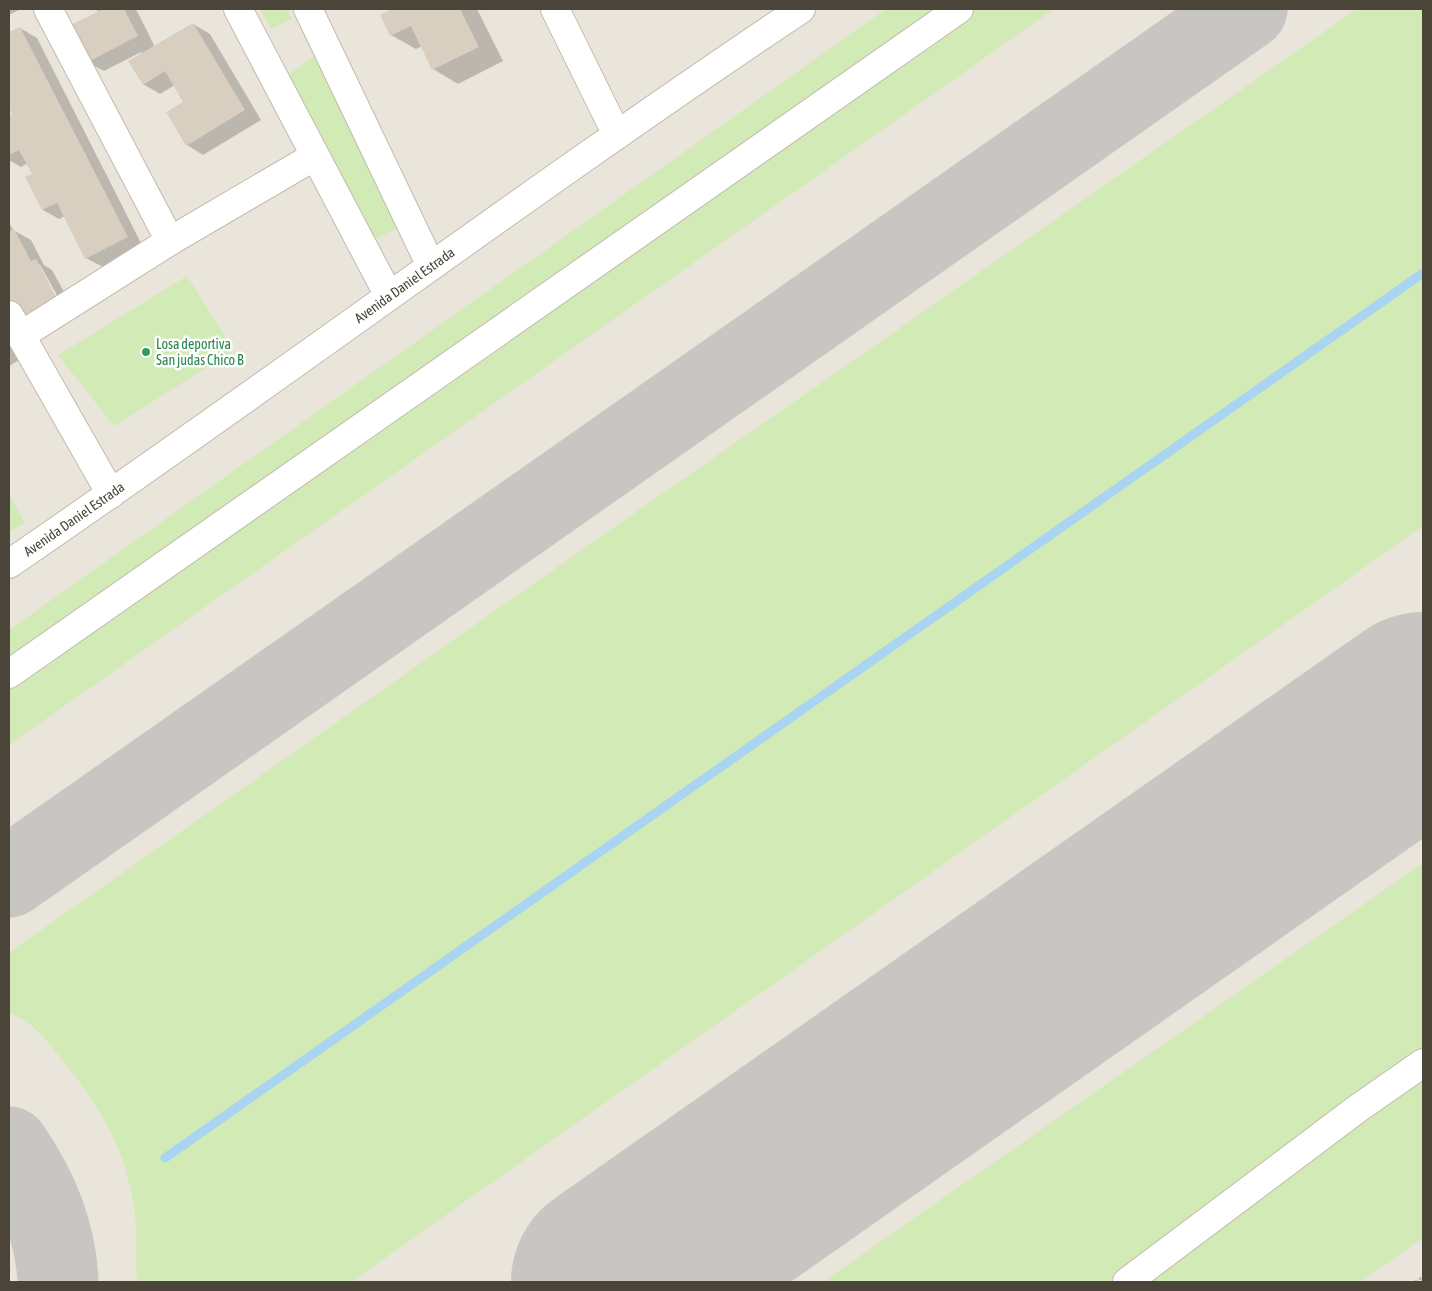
<svg xmlns="http://www.w3.org/2000/svg" width="1432" height="1291" font-family="'Asap Condensed',sans-serif">
<rect width="100%" height="100%" fill="#f6f3ec"/>
<path fill="#eae5da" d="M9,9H1423V1282H9Z"/>
<path fill="#d2eab5" d="M260,9H287L292,19L271,29Z
M886,9H1054L9,745V630Z
M1357,9H1423V526L351,1282H137C135,1257 138,1232 134,1206C124,1146 100,1106 62,1060C53,1048 43,1035 32,1026C25,1020 16,1016 9,1012L10,952L563,563Z
M316,55L401,226L373,240L288,75Z
M187,276L234,350L114,426L58,355Z
M9,494L25,523L9,532Z
M1423,863V1238L1360,1282H823Z"/>
<path fill="#0003" fill-rule="evenodd" d="M9,9H21L9,15Z
M94,9H133L137,11L155,47L193,24L210,34L261,120L203,155L187,145L185,102L175,85L160,94L143,84L141,52L104,71L87,62L100,12Z
M394,9H477L503,61L458,84L433,69L422,46L416,49L391,35L381,15Z
M20,28L37,38L143,247L103,267L86,258L65,216L59,219L43,210L33,175L28,163L21,167L9,160V117L14,114L9,105V34Z
M9,222L13,230L31,240L44,265L52,270L73,308L33,330L9,305ZM37,265H40L62,304L59,305Z
M9,340L19,360L9,366Z"/>
<g fill="none" stroke-linecap="round" stroke-linejoin="round">
<path stroke="#a9d4f2" stroke-width="9" d="M165,1158L1423,273"/>
<path stroke="#c8c6c3" stroke-width="81" d="M9,877L1247,9
M9,1147C37,1187 56,1233 58,1282"/>
<path stroke="#c8c6c3" stroke-width="204" d="M613,1282L1423,714"/>
</g>
<path fill="#d8cfc1" d="M103,9H124L138,36L86,63L69,26Z
M392,9H460L479,47L432,70L411,26L390,36L380,15Z
M193,23L245,110L186,146L166,112L183,102L165,71L143,85L128,61Z
M20,27L128,237L85,259L57,203L42,210L25,177L32,174L19,150L9,155V116L12,114L9,108V32Z
M14,229L31,261L36,259L57,299L16,321L9,308V232Z"/>
<g fill="none" stroke-linecap="round" stroke-linejoin="round">
<defs>
<g id="minor">
<path d="M48,9L170,241"/>
<path d="M238,9L389,296"/>
<path d="M308,9L431,266"/>
<path d="M555,9L617,135"/>
<path d="M9,315L111,494"/>
<path d="M20,336L170,241L315,156"/>
<path id="s1" d="M9,564C275,382 533,188 801,9"/>
<path d="M9,674L959,9"/>
<path d="M1127,1282L1357,1109L1423,1063"/>
</g>
</defs>
<use href="#minor" stroke="#c2bbae" stroke-width="30"/>
<path stroke="#c4b79f" stroke-width="3" stroke-dasharray="2.5 2.5" stroke-linecap="butt" d="M1415,1282L1423,1277"/>
<use href="#minor" stroke="#fff" stroke-width="28"/>
</g>
<circle fill="#2e9e5b" stroke="#fff" stroke-width="2" cx="146" cy="352" r="5"/>
<g text-anchor="middle" dominant-baseline="central" stroke-width="5" stroke-linejoin="round" paint-order="stroke">
<g font-size="14" fill="#4b4439" stroke="#fff">
<text stroke="none"><textPath href="#s1" startOffset="484">Avenida Daniel Estrada</textPath></text>
<text stroke="none"><textPath href="#s1" startOffset="79">Avenida Daniel Estrada</textPath></text>
</g>
<g font-size="14" fill="#27864d" stroke="#fff" text-anchor="start">
<text x="156" y="344">Losa deportiva<tspan x="156" dy="16">San judas Chico B</tspan></text>
</g>
</g>
<rect width="1432" height="1291" fill="none" stroke="#4b4439" stroke-width="20"/>
</svg>
